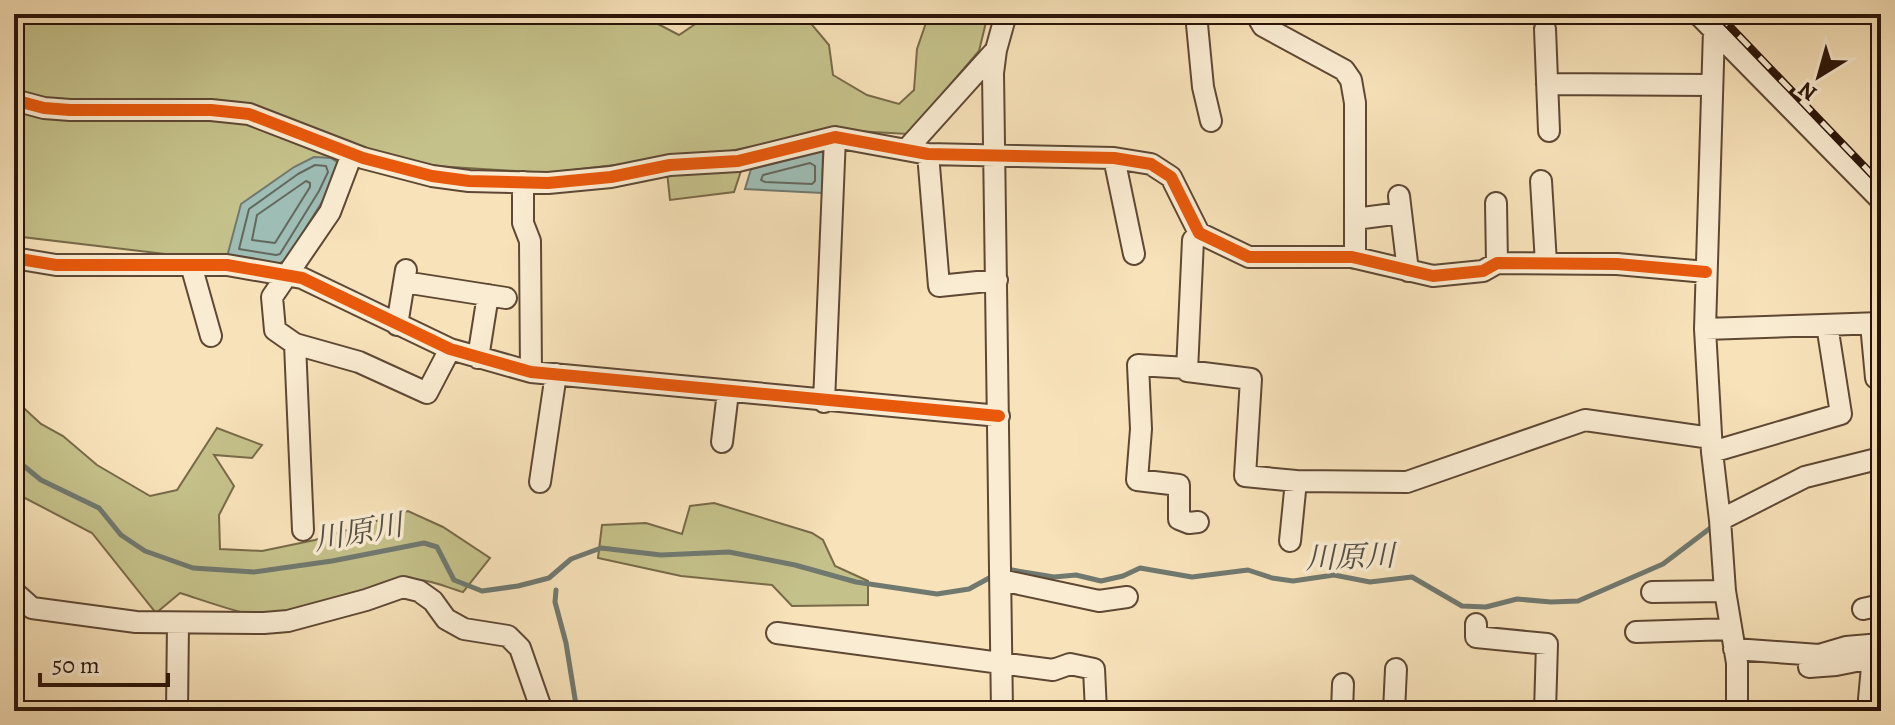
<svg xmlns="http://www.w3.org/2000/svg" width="1895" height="725" font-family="Alegreya,'Noto Serif JP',serif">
<rect width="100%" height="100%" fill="#f8e2b9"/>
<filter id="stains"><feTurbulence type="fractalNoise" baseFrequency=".0025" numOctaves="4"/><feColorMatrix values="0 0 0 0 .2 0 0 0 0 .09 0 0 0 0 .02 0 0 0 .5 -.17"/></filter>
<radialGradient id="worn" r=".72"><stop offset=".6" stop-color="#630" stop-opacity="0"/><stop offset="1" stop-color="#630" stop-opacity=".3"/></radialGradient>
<path fill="#c5c18a" stroke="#786a49" stroke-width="2" d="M14,14H639L679,35L710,14H730L747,18L803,14L829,45L833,75L867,95L899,104L914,90L917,49L929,14H988L979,51L908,134L837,130L725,152L547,173L419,165L345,150L325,208L283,268L14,236V149L21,115L14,96Z
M742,168L734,192L670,200L667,172Z
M14,399L41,424L63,436L97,465L150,496L177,490L217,428L262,445L252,458L214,455L234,486L219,515L220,549L262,551L315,540L408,511L443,527L490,558L463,592C448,588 430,579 415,580C367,580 325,614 276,617C249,618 206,601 180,593L156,613L92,533L21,496L17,480L19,452L14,443Z
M714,503L812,533L823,540L835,566L868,581V605L792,606L772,585L681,576L598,558L602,525L646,523L682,534L690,506Z"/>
<path fill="#9ebdb5" stroke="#707970" stroke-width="2" d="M823,151L822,193L745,189L751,169Z
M314,157L331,158L340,164L327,194L285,261L277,264L227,257L241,204L294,167Z"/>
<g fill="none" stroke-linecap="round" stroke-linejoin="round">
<path stroke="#64685e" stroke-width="2" d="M810,163L815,166V181L812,184L765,182L761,180L763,175Z
M315,165L326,166L328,172L319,191L280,254L276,255L239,249L249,209L298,174Z
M306,181L310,183V187L275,243L252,240L257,215Z"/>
<path stroke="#707970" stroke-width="5" d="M14,458L41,480L99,508L121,535L145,551L193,568L254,572L332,561L424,543L437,547L454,580L482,591L518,586L549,578L571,559L601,548L661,555L729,552L795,565L856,582L937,594L969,589L991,577
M1012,570L1054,577L1076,575L1101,581L1123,576L1140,568L1192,577L1248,570L1272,578L1293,581L1334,575L1370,582L1412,577L1462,606L1486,607L1517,599L1551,602L1578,601L1663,564L1713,526
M556,590L555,602L566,643L577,711"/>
<defs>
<path id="minor" d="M1196,14L1203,87L1211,121
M1256,14L1263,26L1344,70L1351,80L1355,103V258
M1698,14L1881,200
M1545,29L1549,131
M1714,30L1705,329L1712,452L1720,520L1725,591L1737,663V711
M1547,84L1712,85
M14,100L44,108L70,110H211L249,114L363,158L432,176L469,181L548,183L611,177L670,165L738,161L835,137L928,154L1114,158L1151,164L1171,177L1199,233L1249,257H1352L1433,276L1483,271L1497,263L1617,264L1706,272
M906,150L996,50
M352,154L330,212L272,297L275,330L295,344L359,362L427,393L450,349
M928,154L939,286L997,280
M1114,158L1134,254
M1541,181L1546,263
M523,182V223L530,241L531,372
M1399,196L1408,271
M1496,203L1497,263
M1355,219L1401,213
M1199,233L1193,240L1187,371L1251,379L1245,476L1296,481L1407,482L1585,420L1711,438
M14,258L56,265H227L302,278L450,349L531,372L999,416
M191,265L211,336
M404,282L506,298
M1871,324L1876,378
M397,325L406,270
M1705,329L1881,323
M295,344L303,530
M478,358L488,295
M1187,368L1138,365L1141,429L1137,480L1179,485V519L1189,523L1198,522
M824,402L835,137
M722,442L728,392
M1712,452L1841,414L1827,325
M540,482L556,374
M1720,520L1805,477L1881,458
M1290,541L1296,481
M1001,580L1099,601L1127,597
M14,592L32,608L136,622L264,623L288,621L366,600L403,587L419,591L433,601L446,619L464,629L508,636L520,648L542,711
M1652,592L1725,591
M1863,609L1881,605
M1476,624V637L1547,644L1545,711
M1636,632L1731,629
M777,633L1053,670L1070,664L1094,669L1096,711
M1734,649L1819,655L1846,647L1881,644
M1873,656L1869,699L1878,711
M1809,667L1836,665L1881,656
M177,711L178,623
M1002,711L993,73L996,50L1006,14
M1342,711L1343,684
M1394,711L1396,669"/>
</defs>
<use href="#minor" stroke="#5e4834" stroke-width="24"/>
<use href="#minor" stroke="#faecd2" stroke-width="20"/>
<defs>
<path id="rail" d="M1718,14L1881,184"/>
</defs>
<use href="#rail" stroke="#2a1408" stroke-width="8"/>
<use href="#rail" stroke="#faecd2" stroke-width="5" stroke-dasharray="15" stroke-linecap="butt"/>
<defs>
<path id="cycleway" d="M14,100L44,108L70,110H211L249,114L363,158L432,176L469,181L548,183L611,177L670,165L738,161L835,137L928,154L1114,158L1151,164L1171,177L1199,233L1249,257H1352L1433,276L1483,271L1497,263L1617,264L1706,272
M14,258L56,265H227L302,278L450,349L531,372L999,416"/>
</defs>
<use href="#cycleway" stroke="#faecd2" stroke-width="17"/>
<use href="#cycleway" stroke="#e8590c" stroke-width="12"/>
</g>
<g text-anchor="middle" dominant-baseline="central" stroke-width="7" stroke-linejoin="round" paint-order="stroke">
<g font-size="30" font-style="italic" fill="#534f45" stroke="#faecd2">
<text transform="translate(358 532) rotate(-10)">川原川</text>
<text transform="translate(1350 557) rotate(-2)">川原川</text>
</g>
</g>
<rect width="1895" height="725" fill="none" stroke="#f8e2b9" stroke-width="48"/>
<rect x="16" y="16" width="1863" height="693" fill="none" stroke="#2a1408" stroke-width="4"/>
<rect x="24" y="24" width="1847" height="677" fill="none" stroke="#2a1408" stroke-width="2"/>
<g transform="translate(1819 76) rotate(217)" stroke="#faecd2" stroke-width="6" paint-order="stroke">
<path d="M0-6L14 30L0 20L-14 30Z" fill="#2a1408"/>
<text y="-12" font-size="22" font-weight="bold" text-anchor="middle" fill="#2a1408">N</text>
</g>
<path d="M40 673v12h128v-12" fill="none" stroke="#2a1408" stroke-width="4"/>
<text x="52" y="673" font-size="24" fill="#2a1408" stroke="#faecd2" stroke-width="6" paint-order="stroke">50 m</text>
<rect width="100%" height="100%" filter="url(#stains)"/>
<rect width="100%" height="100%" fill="url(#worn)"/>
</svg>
